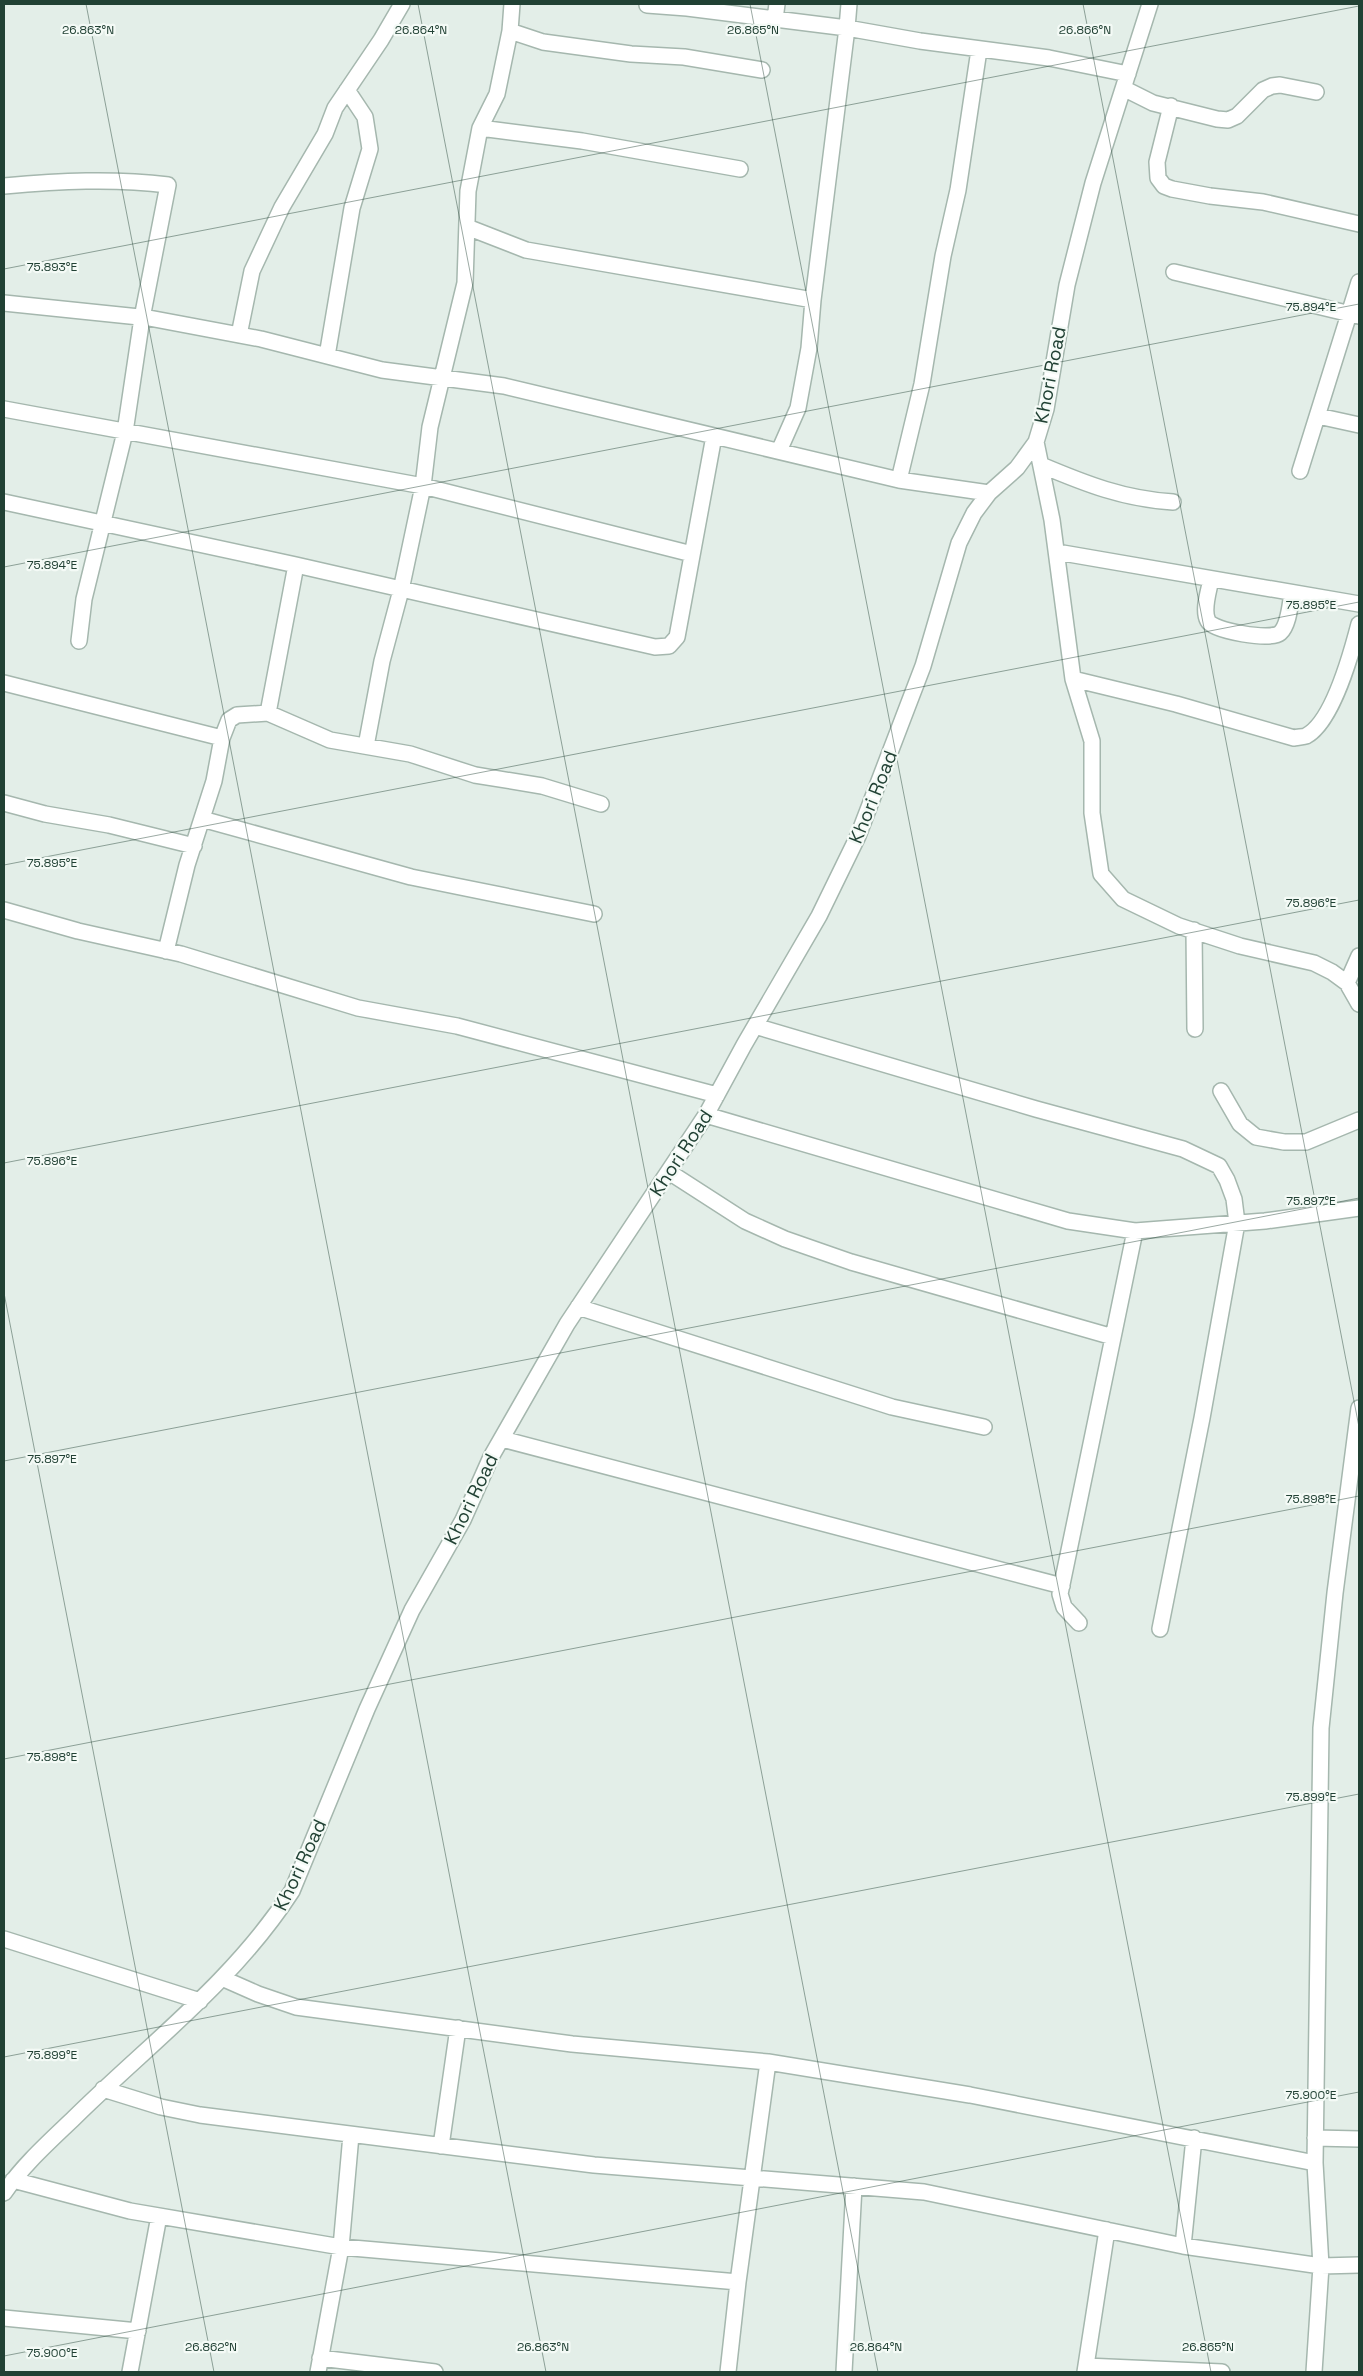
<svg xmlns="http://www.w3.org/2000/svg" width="1363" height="2376" font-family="'Space Grotesk',sans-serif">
<rect width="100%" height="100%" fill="#e3eee8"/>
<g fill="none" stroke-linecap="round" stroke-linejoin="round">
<defs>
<path id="minor" d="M849,4L847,28L920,41L1049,58L1128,74
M647,5L687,8L775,19L777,4
M775,19L847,28L813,300
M510,31L543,42L631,54L684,57L762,70
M1125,89L1153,103L1217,119L1228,120L1237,116L1263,90L1272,86L1280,85L1316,92
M1171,106L1157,162L1158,178L1164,186L1172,189L1210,196L1263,202L1359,224
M480,128L582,141L740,169
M4,186C59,181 113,178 168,185L142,318L125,432L84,599L79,641
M467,227L526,250L813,300L809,348L798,408L779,451
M1174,272L1359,316
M4,303L149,318L261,339L382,370L504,386L899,480L989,493
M239,335L252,271L282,207L325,134L335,108L381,40L402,4
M327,356L352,208L370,149L365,117L347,90
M4,409L423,486L692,554
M1318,416L1359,425
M1036,442L1052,520L1073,679L1092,741V813L1101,874L1123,899L1179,926L1240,946L1314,963L1332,972L1347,983L1359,1004
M1041,465C1086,484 1124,499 1173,502
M1300,471L1359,282
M899,480L922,384L943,256L958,190L979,50
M4,502L296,565L655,647L669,646L677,637L714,436
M1057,552L1359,604
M1211,579C1209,591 1202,610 1208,621C1213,631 1271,641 1280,633C1289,625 1290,604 1292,593
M1073,679L1176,704L1294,738C1298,737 1303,737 1306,736C1333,722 1352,651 1359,624
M4,683L222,738
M268,713L296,565
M366,746L382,661L401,590L423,486L430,427L465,283L468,191L480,128L497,94L510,31L512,4
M4,803L45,814L109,825L194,846
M202,819L411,877L594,914
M4,910L78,931L181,954L358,1008L457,1026L717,1095
M1194,930L1195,1029
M166,951L187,865L214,781L222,738L229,720L237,715L268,713L330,740L410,754L475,775L542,786L601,804
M1347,983L1359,956
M755,1026L1036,1109L1183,1149L1219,1166L1227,1180L1234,1199L1237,1223L1202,1418L1160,1629
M1221,1091L1240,1124L1256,1137L1284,1142H1306L1359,1120
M706,1115L1068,1221L1135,1231L1265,1221L1359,1208
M669,1172L745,1221L785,1239L851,1262L1113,1337
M578,1307L892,1407L984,1427
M502,1439L1062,1586
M1079,1623L1064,1607L1060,1594L1135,1231
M4,1939L200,2001
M224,1979L258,1994L296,2007L572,2044L768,2062L970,2095L1315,2163
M103,2089L161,2107L200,2115L594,2165L924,2192L1183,2246L1321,2266L1359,2265
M1315,2138L1359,2139
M441,2146L458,2028
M13,2180L130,2211L341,2247L738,2282L768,2062
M4,2193C23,2165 49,2142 74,2118C149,2044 233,1982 292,1891L367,1709L412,1610L463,1520L491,1457L567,1324L706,1115L744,1045L819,916L858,836L923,666L959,543L974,513L989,493L1017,468L1036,442L1046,409L1067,285L1093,183L1150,4
M1183,2246L1194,2138
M4,2318L138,2331
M320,2358L435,2372
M1086,2366L1222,2372
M130,2372L159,2216
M318,2372L341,2247L351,2135
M728,2372L738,2282
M844,2372L854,2186
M1085,2372L1107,2230
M1314,2372L1321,2266L1315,2163L1321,1728L1335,1593L1359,1408"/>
</defs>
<use href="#minor" stroke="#a5b7ae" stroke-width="18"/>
<use href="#minor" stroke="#fff" stroke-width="15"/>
</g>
<path fill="none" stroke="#214134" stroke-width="1" stroke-opacity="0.45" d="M86,4L546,2372M418,4L878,2372M750,4L1211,2372M1083,4L1359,1427M4,269L1359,6M4,567L1359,304M4,865L1359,602M4,1163L1359,900M4,1293L214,2372M4,1461L1359,1198M4,1759L1359,1496M4,2057L1359,1794M4,2356L1359,2092"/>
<g text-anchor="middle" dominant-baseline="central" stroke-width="4.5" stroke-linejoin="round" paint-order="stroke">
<g font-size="19" fill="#214134" stroke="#f4faf6">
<text transform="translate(1050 375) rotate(-79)">Khori Road</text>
<text transform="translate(873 797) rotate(-68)">Khori Road</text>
<text transform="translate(681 1153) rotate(-57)">Khori Road</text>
<text transform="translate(471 1499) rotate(-64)">Khori Road</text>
<text transform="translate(300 1865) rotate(-65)">Khori Road</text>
</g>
</g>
<g font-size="12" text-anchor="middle" fill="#214134" stroke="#f4faf6" stroke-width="4.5" stroke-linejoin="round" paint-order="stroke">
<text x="88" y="34">26.863°N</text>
<text x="421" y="34">26.864°N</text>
<text x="753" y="34">26.865°N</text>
<text x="1085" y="34">26.866°N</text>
<text x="52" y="271">75.893°E</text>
<text x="1311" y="311">75.894°E</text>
<text x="52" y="569">75.894°E</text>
<text x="1311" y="609">75.895°E</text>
<text x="52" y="867">75.895°E</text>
<text x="1311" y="907">75.896°E</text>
<text x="52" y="1165">75.896°E</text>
<text x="1311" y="1205">75.897°E</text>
<text x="52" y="1463">75.897°E</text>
<text x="1311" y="1503">75.898°E</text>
<text x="52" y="1761">75.898°E</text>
<text x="1311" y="1801">75.899°E</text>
<text x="52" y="2059">75.899°E</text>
<text x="1311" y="2099">75.900°E</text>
<text x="211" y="2351">26.862°N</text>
<text x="543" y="2351">26.863°N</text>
<text x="876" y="2351">26.864°N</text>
<text x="1208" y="2351">26.865°N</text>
<text x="52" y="2357">75.900°E</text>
</g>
<rect width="1363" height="2376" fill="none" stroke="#214134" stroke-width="10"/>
</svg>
